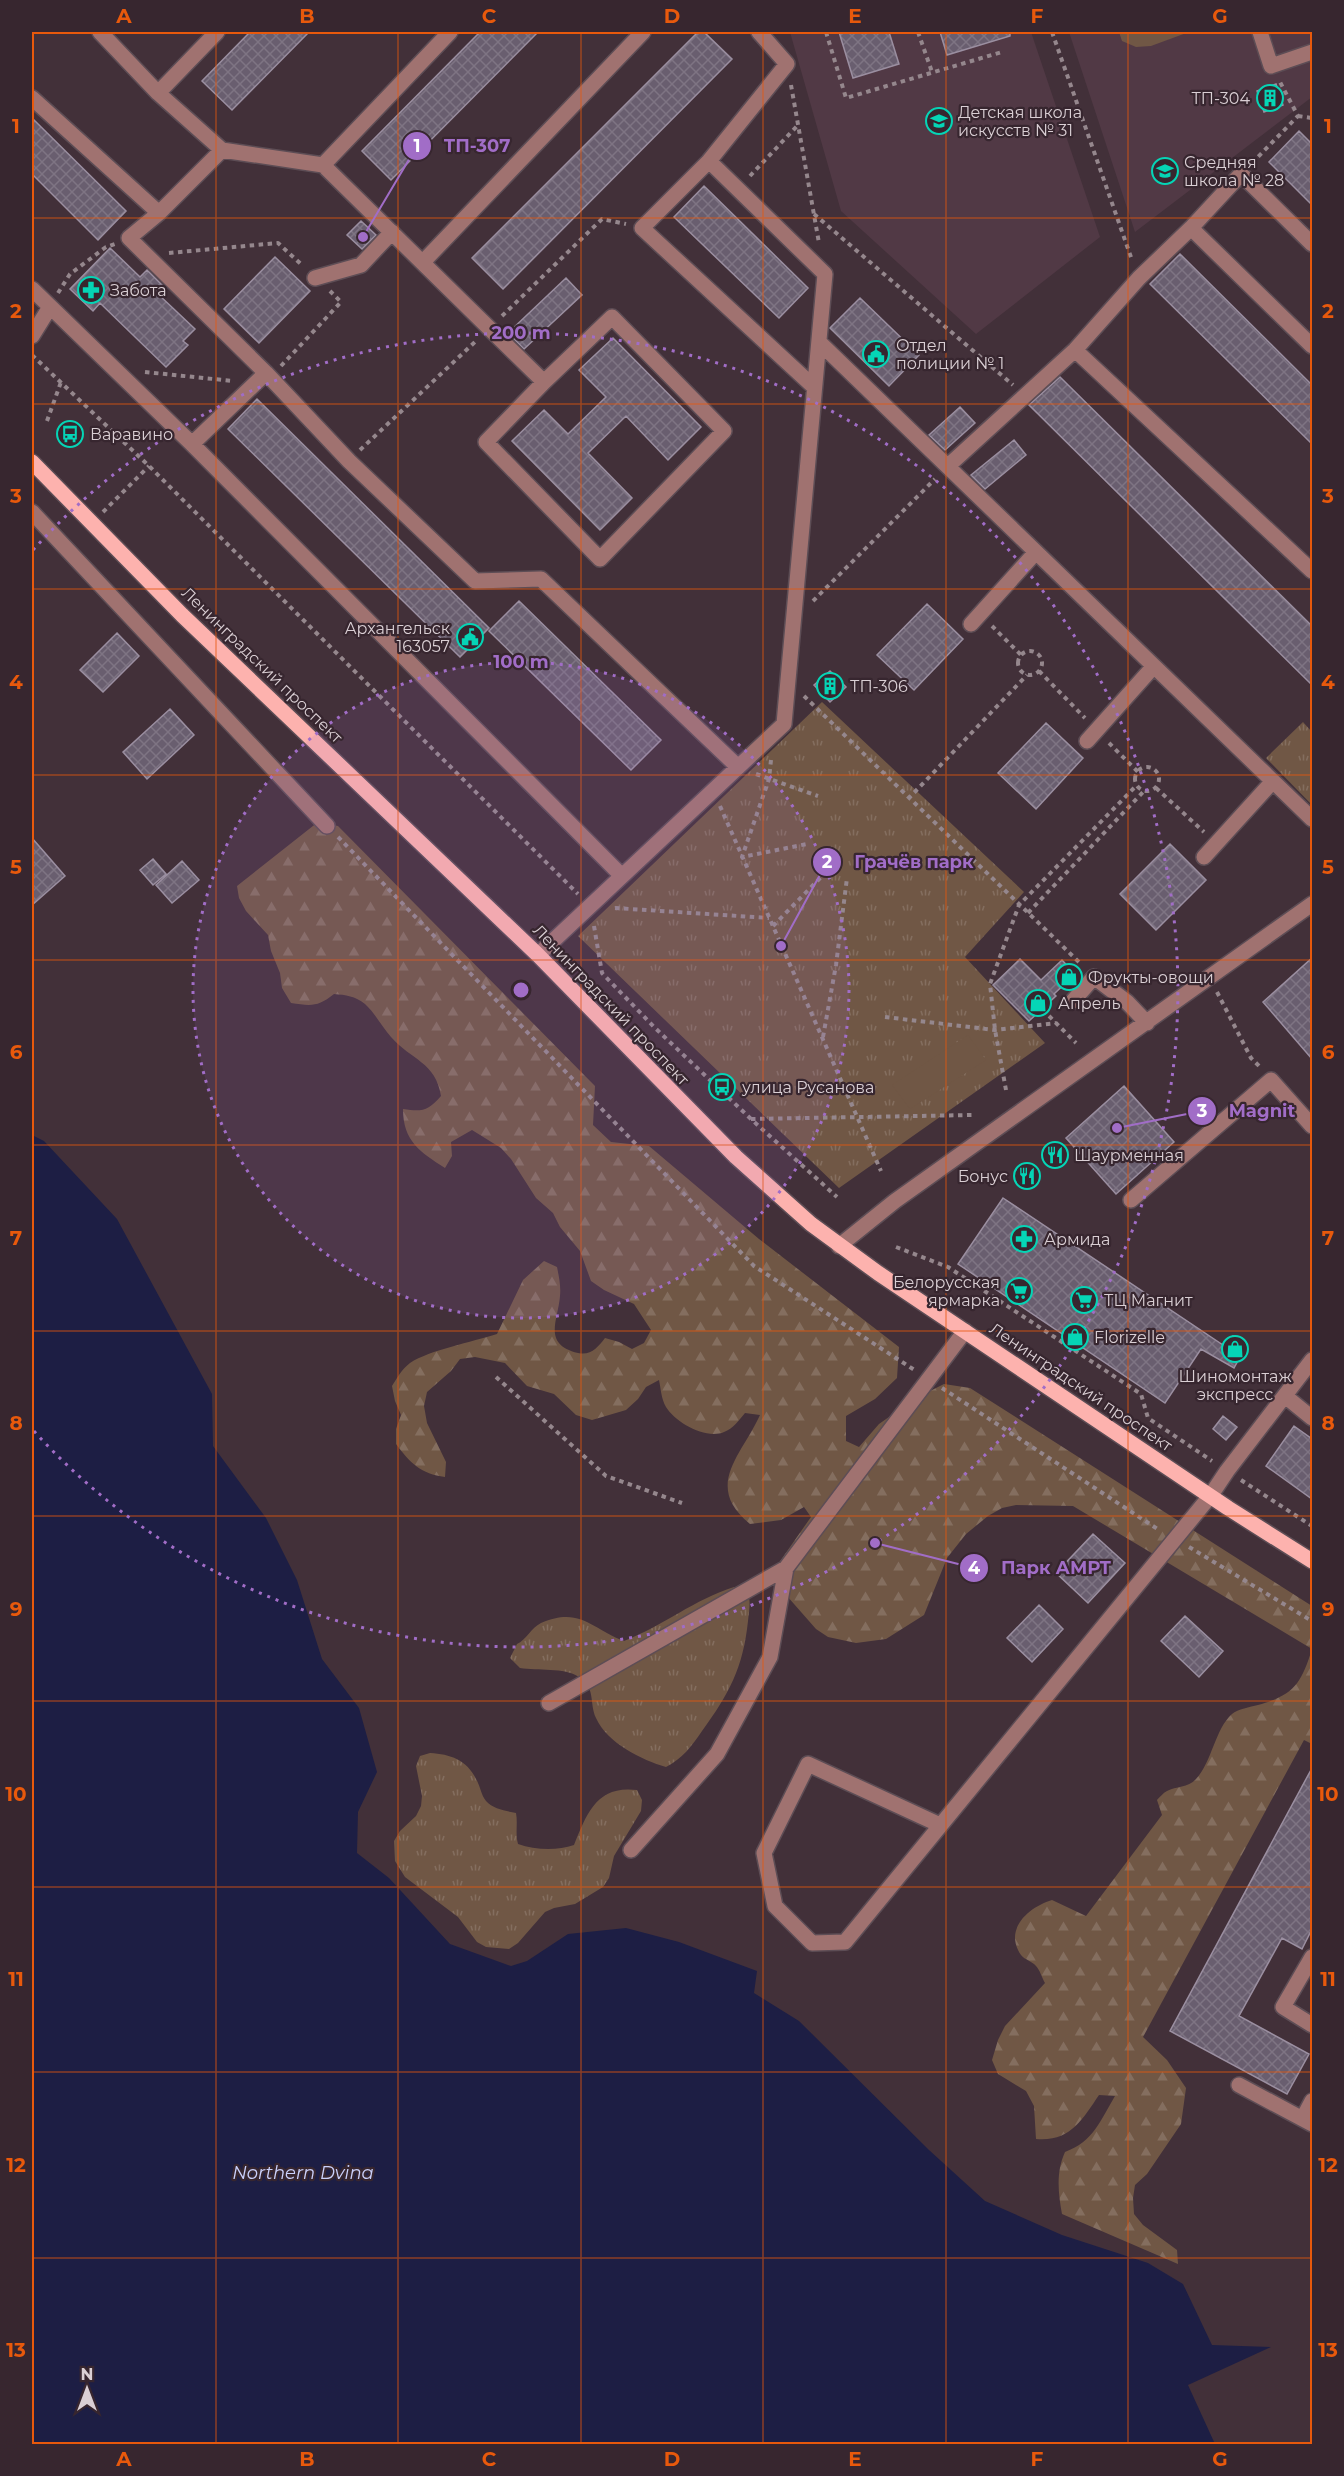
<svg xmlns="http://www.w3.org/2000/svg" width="1344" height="2476" font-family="Montserrat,sans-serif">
<defs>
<pattern id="grass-tufts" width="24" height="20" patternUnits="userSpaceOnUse" patternTransform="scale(1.5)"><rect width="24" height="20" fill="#705745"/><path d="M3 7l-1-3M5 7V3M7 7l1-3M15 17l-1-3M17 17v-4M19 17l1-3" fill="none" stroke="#846e5f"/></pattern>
<pattern id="forest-firs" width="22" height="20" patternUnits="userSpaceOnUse" patternTransform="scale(1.5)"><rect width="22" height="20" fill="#705745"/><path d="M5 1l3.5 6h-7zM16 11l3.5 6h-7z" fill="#846e5f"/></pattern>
<pattern id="building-cross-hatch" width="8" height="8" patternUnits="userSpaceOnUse" patternTransform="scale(1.5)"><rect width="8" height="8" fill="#695e6f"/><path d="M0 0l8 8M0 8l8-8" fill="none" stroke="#7e7483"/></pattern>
</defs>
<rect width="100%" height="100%" fill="#423039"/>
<path fill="#513945" d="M790,32H1031L1100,237L976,334L841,211Z
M1069,32H1312V97L1135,232Z"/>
<path fill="url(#grass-tufts)" d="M822,702L1024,892L965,957L1045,1043L839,1188L578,936Z
M1303,722L1312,732V805L1266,758Z
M734,1587L748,1593C751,1603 749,1611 748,1621C743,1668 729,1694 702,1731C692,1746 682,1759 666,1767C642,1760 607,1743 596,1718C589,1703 596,1687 579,1677C564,1667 538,1671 520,1668L510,1658L517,1644C526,1640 531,1628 541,1623C580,1606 592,1629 624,1641C663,1626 695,1599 734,1587Z
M430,1753C450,1754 467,1760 476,1779C480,1785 481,1795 486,1801C493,1809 506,1811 516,1813C518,1824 515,1833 518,1844C535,1850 557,1851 574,1845C587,1813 597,1785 637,1790L642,1800L641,1811L614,1856L609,1878L603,1887L575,1904L554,1908L545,1912L518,1943L509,1949L486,1947L477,1942L458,1917L405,1877L395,1861L394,1841L400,1831L416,1816L421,1806L422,1796L416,1766L420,1756Z"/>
<path fill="url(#forest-firs)" d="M318,822L338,826L595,1086L593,1125L611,1142L649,1146L759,1239L899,1347L897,1378L875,1399L846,1416V1441L859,1447L879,1424L916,1398L944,1384L970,1388L1312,1606V1744L1304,1740L1143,2037L1167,2060L1186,2088L1181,2124L1147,2174L1135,2185L1133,2198L1134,2214L1143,2225L1177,2250L1178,2264L1062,2214C1058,2192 1056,2172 1065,2152C1094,2141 1100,2121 1115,2096L1099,2095C1082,2120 1070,2142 1036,2139L1034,2106L1026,2091L998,2074L992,2060L998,2040L1005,2026L1045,1983C1042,1978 1040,1970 1036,1966C1032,1961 1025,1960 1021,1955C1003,1929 1029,1907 1052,1900L1086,1916L1162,1815L1157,1800C1160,1797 1163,1793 1167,1791C1176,1786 1188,1788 1196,1779C1212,1762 1215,1729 1232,1714C1238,1709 1250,1707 1258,1705C1294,1695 1301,1684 1312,1649L1073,1506L1016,1505L1002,1508L988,1516L966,1534L947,1558L924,1615L886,1639L856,1643L828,1637L816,1629L787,1596L776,1567L811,1517L804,1507L781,1520L750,1524C703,1486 742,1455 760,1415L745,1413C739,1420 733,1429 724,1432C706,1440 675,1422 666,1407C661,1398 661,1389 659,1380L646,1387L638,1399L626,1410L592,1420L576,1415L554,1394L527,1386L505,1363L475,1357L460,1359L451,1371L427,1392L424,1406L427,1423L446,1462L445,1477C421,1474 410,1463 396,1444V1429L401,1415L395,1401L392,1386C397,1378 402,1369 410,1363C430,1350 472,1342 497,1334L523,1280L544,1261L557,1267C559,1277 561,1286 560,1296C558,1321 542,1344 578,1353C591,1356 598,1347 605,1338L619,1342L632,1349L644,1343L651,1330L634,1304L604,1290L591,1281L580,1251L560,1227L553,1213L536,1198L511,1159L501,1148L472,1130L451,1142L452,1156L445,1168C420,1152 403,1141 403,1109C422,1112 428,1111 441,1096C436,1062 411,1060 391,1037C382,1027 375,1013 365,1004C355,996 346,995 334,994C318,1007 311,1006 291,1003L282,988L280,973L271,951L268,935L246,911L239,898L237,886Z"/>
<path fill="#705745" d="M1119,32H1189L1151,46L1136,47L1122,41Z
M968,1035L986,1060L910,1109L892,1085Z"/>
<path fill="#1d1e44" d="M32,1135L44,1141L117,1219L212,1394L213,1446L266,1518L297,1580L322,1659L359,1708L377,1772L358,1812L357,1853L389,1878L450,1944L511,1966L527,1961L568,1934L626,1928L679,1942L757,1971L754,1993L799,2021L929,2150L985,2201L1062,2235L1148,2263L1183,2284L1212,2345L1271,2347L1188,2385L1215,2444H32Z"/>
<path fill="url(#building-cross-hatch)" stroke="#9b8fa1" stroke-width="1.5" d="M250,32H309L232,110L202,81Z
M480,32H538L391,180L362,151Z
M698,32H704L732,59L503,289L472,258Z
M839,32H889L899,64L853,78Z
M940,32H1010V36L947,55Z
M1276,84L1283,105L1264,112L1257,91Z
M32,118L126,211L98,240L32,174Z
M1299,131L1312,144V205L1269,162Z
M704,186L808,288L779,318L674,217Z
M361,221L376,235L362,249L347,235Z
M110,248L140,277L147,270L165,288L159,295L195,329L183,341L188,345L166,367L100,303L93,311L70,289Z
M1180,254L1312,385V444L1150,284Z
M275,257L310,291L259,343L224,309Z
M566,278L582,295L524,349L508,333Z
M860,298L919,355L889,386L830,328Z
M613,338L701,427L668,460L626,416L588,453L632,498L600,530L512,441L544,410L568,434L606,397L579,370Z
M1060,377L1312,626V685L1029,405Z
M257,399L489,628L460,657L228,429Z
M960,407L975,423L945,450L929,435Z
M1014,440L1026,455L985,489L971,475Z
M519,601L661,740L631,770L489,631Z
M927,604L963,639L914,690L877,655Z
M117,633L139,656L103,692L80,670Z
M830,671L846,687L830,702L814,685Z
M170,709L194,735L147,779L123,752Z
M1046,723L1083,758L1036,809L998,773Z
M32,838L65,876L32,905Z
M1170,844L1206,880L1156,930L1120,894Z
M153,859L166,874L153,885L140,870Z
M182,861L199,880L172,903L156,885Z
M1312,958V1059L1263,1002Z
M1020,959L1041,980L1062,960L1075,974L1054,994L1056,996L1029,1021L993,985Z
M1124,1086L1174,1142L1116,1194L1066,1138Z
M1003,1198L1226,1347L1233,1336L1247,1344L1234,1368L1201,1349L1165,1403L958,1264Z
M1223,1416L1237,1427L1226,1440L1213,1429Z
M1294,1426L1312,1439V1499L1266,1466Z
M1093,1534L1125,1563L1088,1603L1056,1573Z
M1039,1605L1063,1629L1032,1662L1007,1638Z
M1185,1616L1223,1651L1199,1677L1161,1641Z
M1312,1768V1929L1302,1949L1282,1938L1239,2016L1309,2054L1287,2094L1170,2031Z"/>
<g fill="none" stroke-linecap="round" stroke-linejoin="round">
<defs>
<path id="minor" d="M100,32L158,93L222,150
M1260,32L1271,66L1312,52
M158,93L217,32
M32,98L159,213
M709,161L642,228L814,387
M323,165L544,382L612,317L724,431L600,559L486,442L544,382
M1191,228L1312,346
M423,262L643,32
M315,278L361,265L392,232
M32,289L192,444L622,876
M32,336L50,307
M819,342L1312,819
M1075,350L1312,571
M266,373L349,461L475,581L541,579L738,767
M192,444L266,373L129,238L159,213L222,150L323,165L450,32
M948,466L1075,350L1139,278L1191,228L1241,174L1312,244
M32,512L327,826
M971,624L1036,552
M1087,741L1154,666
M1204,857L1273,781
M538,955L784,724L825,274L709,161L787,64L759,32
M1073,1001L1094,977L1127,1002L1147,1023
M1131,1200L1271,1080L1312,1126
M839,1246L895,1201L1312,904
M1285,1396L1312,1418
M549,1703L786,1568L965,1331
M940,1825L808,1764L764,1853L775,1906L812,1943L845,1942L1211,1495L1227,1471L1312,1360
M631,1850L717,1754L770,1657L786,1568
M1312,1957L1283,2007L1312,2025
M1239,2085L1312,2124
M1303,2118L1312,2101"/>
<path id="major" d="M32,462L182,615L538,955L736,1157L811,1224L878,1273L1228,1508L1312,1561"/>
</defs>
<use href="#minor" stroke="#5d4d55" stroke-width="18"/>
<use href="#major" stroke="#5d4d55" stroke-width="18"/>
<path stroke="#95878d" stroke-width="4" stroke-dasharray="4.5 4.5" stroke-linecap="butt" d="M826,32L846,98L1002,52
M918,32L932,72
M1052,32L1132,260
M791,85L819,243
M1298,116L1312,118
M1252,163L1298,116L1280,82
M750,176L798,125
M814,214L1013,385
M169,253L278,243L303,266
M58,293L70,274L106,247L115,244
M502,316L602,219L626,224
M32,355L149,466L578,894
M281,366L341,302L330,291
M145,372L233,381
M47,421L61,382
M360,450L477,340
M103,512L149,466
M813,601L935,479
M992,626L1021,655
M1018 663a12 12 0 1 1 24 0a12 12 0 1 1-24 0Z
M1039,671L1085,718
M804,696L1081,964
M1109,743L1138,772
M771,760L769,779L742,857L807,844
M1135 779a12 12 0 1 1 24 0a12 12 0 1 1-24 0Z
M756,774L818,796
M1156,788L1204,832
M908,799L1027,675
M720,806L881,1171
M338,837L754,1266L916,1371
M615,908L769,918
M1028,913L1144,791
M594,926L602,973L654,1027L751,1119L837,1197
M773,926L827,871
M1217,992L1251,1058L1261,1068
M1049,1016L1076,1043
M885,1017L995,1030L1056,1023
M823,1037L836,965L847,878
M1006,1090L995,1030L990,984L1019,905L1137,785
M751,1119L972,1115
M896,1247L948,1267L1141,1394L1148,1418L1212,1461
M496,1377L606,1476L682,1503
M942,1388L1159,1530
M1241,1480L1312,1526
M1189,1547L1312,1621"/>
<use href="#minor" stroke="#a07270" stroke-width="15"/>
<use href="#major" stroke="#fdb2ae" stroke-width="15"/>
</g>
<path fill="none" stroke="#e8590c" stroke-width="1.5" stroke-opacity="0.55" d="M216,32V2444M398,32V2444M581,32V2444M763,32V2444M946,32V2444M1128,32V2444M32,218H1312M32,404H1312M32,589H1312M32,775H1312M32,960H1312M32,1145H1312M32,1331H1312M32,1516H1312M32,1701H1312M32,1887H1312M32,2072H1312M32,2258H1312"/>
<circle cx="521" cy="990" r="328" fill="#a16dc7" fill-opacity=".12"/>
<g fill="none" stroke="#a16dc7" stroke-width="3" stroke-dasharray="3 6">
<circle cx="521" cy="990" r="328"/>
<path d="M33 550A657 657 0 1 1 33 1430"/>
</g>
<defs>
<symbol id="building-ring" viewBox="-11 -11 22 22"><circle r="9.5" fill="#37262f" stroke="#05d5b6" stroke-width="1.5"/><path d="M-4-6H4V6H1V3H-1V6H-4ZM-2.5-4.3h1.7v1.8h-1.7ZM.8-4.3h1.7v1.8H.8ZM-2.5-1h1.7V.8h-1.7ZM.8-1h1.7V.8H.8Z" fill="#05d5b6"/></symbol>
<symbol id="school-ring" viewBox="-11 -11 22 22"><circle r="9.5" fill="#37262f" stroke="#05d5b6" stroke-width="1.5"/><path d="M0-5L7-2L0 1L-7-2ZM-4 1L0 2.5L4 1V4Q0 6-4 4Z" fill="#05d5b6"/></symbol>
<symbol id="pharmacy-ring" viewBox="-11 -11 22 22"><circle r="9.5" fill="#37262f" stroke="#05d5b6" stroke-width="1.5"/><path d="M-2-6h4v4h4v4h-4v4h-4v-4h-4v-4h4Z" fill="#05d5b6"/></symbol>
<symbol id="civic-ring" viewBox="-11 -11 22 22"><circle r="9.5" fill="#37262f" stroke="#05d5b6" stroke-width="1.5"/><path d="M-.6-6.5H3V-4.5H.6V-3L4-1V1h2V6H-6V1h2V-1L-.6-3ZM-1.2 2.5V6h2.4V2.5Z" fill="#05d5b6"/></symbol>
<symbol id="bus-ring" viewBox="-11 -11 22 22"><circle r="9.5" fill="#37262f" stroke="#05d5b6" stroke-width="1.5"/><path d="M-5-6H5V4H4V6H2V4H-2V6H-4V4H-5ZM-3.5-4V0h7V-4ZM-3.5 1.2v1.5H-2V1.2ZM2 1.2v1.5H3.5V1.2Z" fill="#05d5b6"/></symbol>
<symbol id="shop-ring" viewBox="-11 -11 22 22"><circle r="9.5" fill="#37262f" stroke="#05d5b6" stroke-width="1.5"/><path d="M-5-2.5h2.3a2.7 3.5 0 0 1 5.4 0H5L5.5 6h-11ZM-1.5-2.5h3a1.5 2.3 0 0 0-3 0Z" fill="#05d5b6"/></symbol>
<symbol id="restaurant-ring" viewBox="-11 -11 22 22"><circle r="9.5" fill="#37262f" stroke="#05d5b6" stroke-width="1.5"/><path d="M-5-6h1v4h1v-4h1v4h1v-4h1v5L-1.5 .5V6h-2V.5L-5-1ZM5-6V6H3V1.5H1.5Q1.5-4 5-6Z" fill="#05d5b6"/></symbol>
<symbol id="supermarket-ring" viewBox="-11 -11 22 22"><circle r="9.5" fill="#37262f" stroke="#05d5b6" stroke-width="1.5"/><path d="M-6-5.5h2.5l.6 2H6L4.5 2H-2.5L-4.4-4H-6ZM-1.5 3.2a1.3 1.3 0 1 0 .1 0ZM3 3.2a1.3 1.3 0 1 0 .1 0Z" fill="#05d5b6"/></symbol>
</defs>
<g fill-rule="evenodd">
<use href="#building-ring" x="1255" y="83" width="30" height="30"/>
<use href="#school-ring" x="924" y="106" width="30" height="30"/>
<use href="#school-ring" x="1150" y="156" width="30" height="30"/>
<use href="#pharmacy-ring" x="76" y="275" width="30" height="30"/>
<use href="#civic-ring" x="861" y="339" width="30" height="30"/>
<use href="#bus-ring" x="55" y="419" width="30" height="30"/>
<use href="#civic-ring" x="455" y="622" width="30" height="30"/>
<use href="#building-ring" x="815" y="671" width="30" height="30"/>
<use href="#shop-ring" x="1054" y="962" width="30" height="30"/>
<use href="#shop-ring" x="1023" y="988" width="30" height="30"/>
<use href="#bus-ring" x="707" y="1072" width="30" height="30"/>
<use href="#restaurant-ring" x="1040" y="1140" width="30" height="30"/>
<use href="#restaurant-ring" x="1012" y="1161" width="30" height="30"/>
<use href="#pharmacy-ring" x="1009" y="1224" width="30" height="30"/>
<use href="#supermarket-ring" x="1004" y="1276" width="30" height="30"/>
<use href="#supermarket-ring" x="1069" y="1285" width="30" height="30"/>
<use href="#shop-ring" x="1060" y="1322" width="30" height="30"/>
<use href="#shop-ring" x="1220" y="1334" width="30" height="30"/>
</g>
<g text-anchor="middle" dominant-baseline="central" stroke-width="4.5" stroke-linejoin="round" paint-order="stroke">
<g font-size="16" fill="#dacfd4" stroke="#37262f" text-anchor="start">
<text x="1250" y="98" text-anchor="end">ТП-304</text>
<text x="958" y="112">Детская школа<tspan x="958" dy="18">искусств № 31</tspan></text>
<text x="1184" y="162">Средняя<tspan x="1184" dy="18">школа № 28</tspan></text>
<text x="110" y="290">Забота</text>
<text x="896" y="345">Отдел<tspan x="896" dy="18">полиции № 1</tspan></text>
<text x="90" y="434">Варавино</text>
<text x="450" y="628" text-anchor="end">Архангельск<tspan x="450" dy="18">163057</tspan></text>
<text x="850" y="686">ТП-306</text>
<text x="1088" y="977">Фрукты-овощи</text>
<text x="1058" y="1003">Апрель</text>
<text x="742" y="1087">улица Русанова</text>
<text x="1074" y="1155">Шаурменная</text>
<text x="1008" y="1176" text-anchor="end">Бонус</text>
<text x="1044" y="1239">Армида</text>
<text x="1000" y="1282" text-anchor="end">Белорусская<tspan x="1000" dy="18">ярмарка</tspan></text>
<text x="1104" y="1300">ТЦ Магнит</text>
<text x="1094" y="1337">Florizelle</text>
<text x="1235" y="1376" text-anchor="middle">Шиномонтаж<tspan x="1235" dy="18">экспресс</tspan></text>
</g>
<g font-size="16" fill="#dacfd4" stroke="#37262f">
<text transform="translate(262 665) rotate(44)">Ленинградский проспект</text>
<text transform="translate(611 1005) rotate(46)">Ленинградский проспект</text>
<text transform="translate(1081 1387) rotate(34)">Ленинградский проспект</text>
</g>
<g font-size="18" font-style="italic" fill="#cbd1fc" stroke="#37262f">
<text x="303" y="2173">Northern Dvina</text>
</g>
</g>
<circle cx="521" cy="990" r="9" fill="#a16dc7" stroke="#37262f" stroke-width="3"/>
<g font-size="18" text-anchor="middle" font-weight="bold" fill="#a16dc7" stroke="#37262f" stroke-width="4.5" stroke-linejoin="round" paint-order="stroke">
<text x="521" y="339">200 m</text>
<text x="521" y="668">100 m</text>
</g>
<path fill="none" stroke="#a16dc7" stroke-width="2" d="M363 237L417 146M781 946L827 862M1117 1128L1202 1111M875 1543L974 1568"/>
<g fill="#a16dc7" stroke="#37262f" stroke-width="2">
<circle cx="363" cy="237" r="6"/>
<circle cx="781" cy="946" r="6"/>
<circle cx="1117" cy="1128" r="6"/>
<circle cx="875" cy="1543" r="6"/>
<circle cx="417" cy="146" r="15"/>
<circle cx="827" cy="862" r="15"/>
<circle cx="1202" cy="1111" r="15"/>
<circle cx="974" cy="1568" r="15"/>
</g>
<g font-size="18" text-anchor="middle" font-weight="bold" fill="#fff">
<text x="417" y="152">1</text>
<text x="827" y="868">2</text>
<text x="1202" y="1117">3</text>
<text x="974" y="1574">4</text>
</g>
<g font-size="18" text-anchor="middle" font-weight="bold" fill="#a16dc7" stroke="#37262f" stroke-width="4.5" stroke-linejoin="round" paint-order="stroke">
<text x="477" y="152">ТП-307</text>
<text x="914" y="868">Грачёв парк</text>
<text x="1262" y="1117">Magnit</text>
<text x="1056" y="1574">Парк АМРТ</text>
</g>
<rect width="1344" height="2476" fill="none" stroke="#37262f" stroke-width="66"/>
<g transform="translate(87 2389)" stroke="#37262f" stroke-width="4.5" paint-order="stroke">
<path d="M0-4.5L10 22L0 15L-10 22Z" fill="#dacfd4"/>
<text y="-9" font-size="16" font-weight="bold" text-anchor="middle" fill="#dacfd4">N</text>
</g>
<rect x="33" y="33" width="1278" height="2410" fill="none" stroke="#e8590c" stroke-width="2"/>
<g font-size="20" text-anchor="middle" font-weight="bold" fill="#e8590c">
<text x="124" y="23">A</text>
<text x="307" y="23">B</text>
<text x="489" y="23">C</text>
<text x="672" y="23">D</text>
<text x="855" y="23">E</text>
<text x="1037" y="23">F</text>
<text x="1220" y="23">G</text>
<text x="16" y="133">1</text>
<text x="1328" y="133">1</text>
<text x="16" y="318">2</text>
<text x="1328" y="318">2</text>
<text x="16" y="503">3</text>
<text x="1328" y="503">3</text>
<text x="16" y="689">4</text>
<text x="1328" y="689">4</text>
<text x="16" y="874">5</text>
<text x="1328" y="874">5</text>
<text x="16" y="1059">6</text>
<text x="1328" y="1059">6</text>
<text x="16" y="1245">7</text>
<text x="1328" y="1245">7</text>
<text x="16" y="1430">8</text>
<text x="1328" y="1430">8</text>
<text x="16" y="1616">9</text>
<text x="1328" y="1616">9</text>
<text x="16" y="1801">10</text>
<text x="1328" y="1801">10</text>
<text x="16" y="1986">11</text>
<text x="1328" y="1986">11</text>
<text x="16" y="2172">12</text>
<text x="1328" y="2172">12</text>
<text x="16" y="2357">13</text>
<text x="1328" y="2357">13</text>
<text x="124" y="2466">A</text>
<text x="307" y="2466">B</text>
<text x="489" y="2466">C</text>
<text x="672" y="2466">D</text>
<text x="855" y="2466">E</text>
<text x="1037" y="2466">F</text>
<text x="1220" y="2466">G</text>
</g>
</svg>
